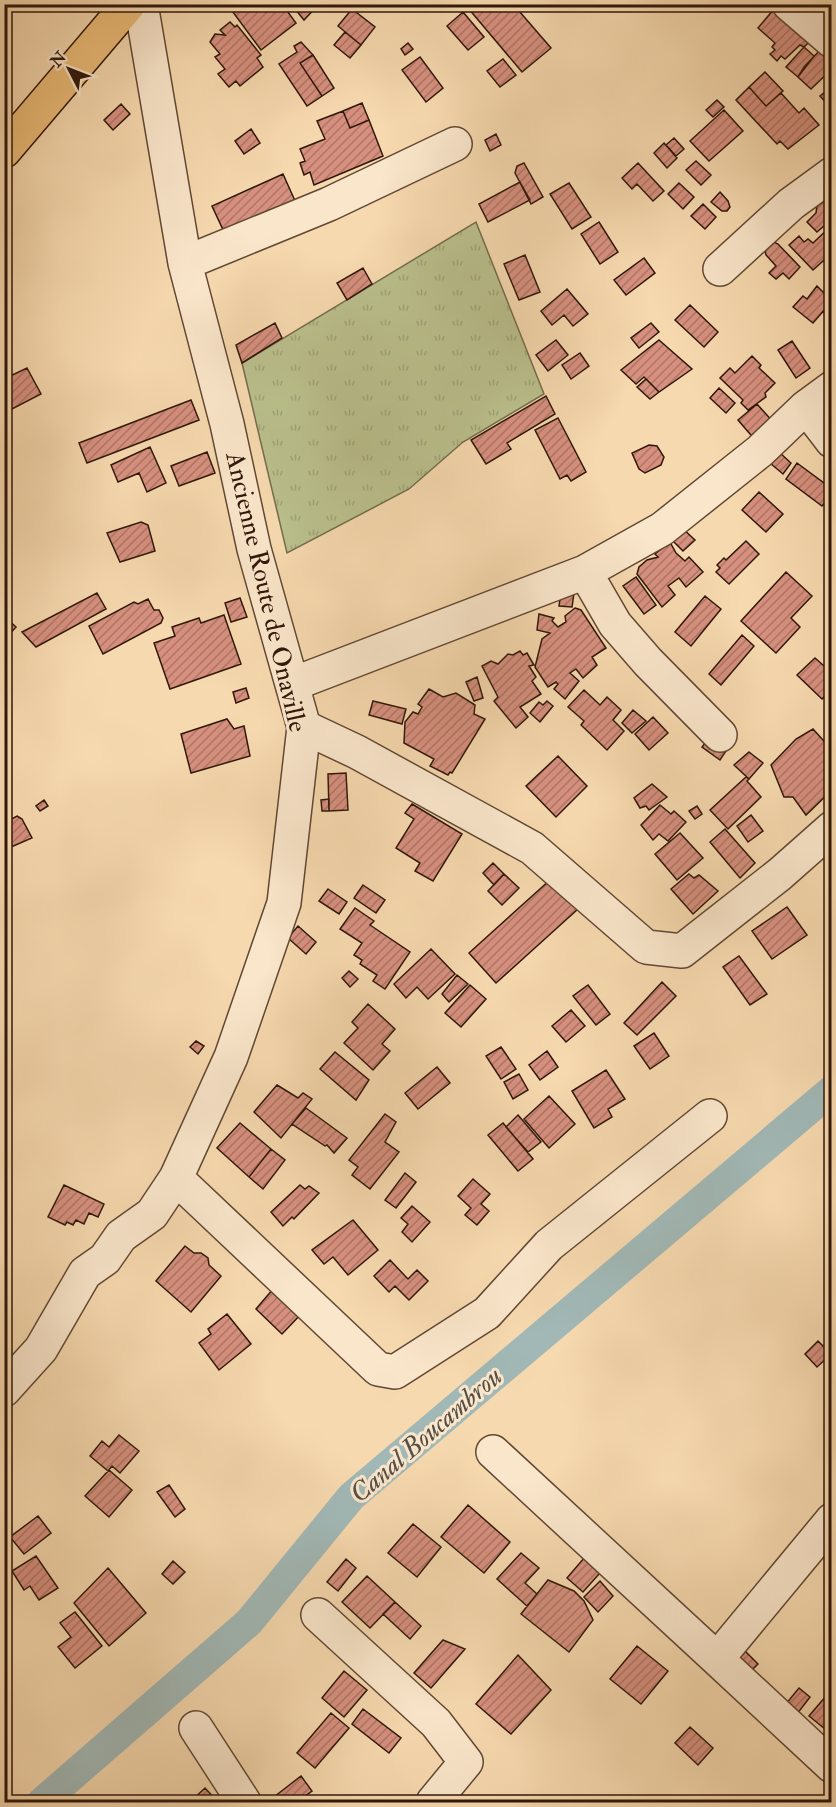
<svg xmlns="http://www.w3.org/2000/svg" width="836" height="1807" font-family="'IM FELL Double Pica',serif">
<defs>
<pattern id="grass-tufts" width="24" height="20" patternUnits="userSpaceOnUse" patternTransform="scale(1.5)"><rect width="24" height="20" fill="#bac08d"/><path d="M3 7l-1-3M5 7V3M7 7l1-3M15 17l-1-3M17 17v-4M19 17l1-3" fill="none" stroke="#a0a478"/></pattern>
<pattern id="building-hatch" width="6" height="6" patternUnits="userSpaceOnUse" patternTransform="scale(1.5)"><rect width="6" height="6" fill="#d7907f"/><path d="M-1 1l2-2M0 6l6-6M5 7l2-2" fill="none" stroke="#af7566"/></pattern>
</defs>
<rect width="100%" height="100%" fill="#f7d9af"/>
<filter id="stains"><feTurbulence type="fractalNoise" baseFrequency=".00333" numOctaves="4"/><feColorMatrix values="0 0 0 0 .2 0 0 0 0 .09 0 0 0 0 .02 0 0 0 .5 -.17"/></filter>
<radialGradient id="worn" r=".72"><stop offset=".6" stop-color="#630" stop-opacity="0"/><stop offset="1" stop-color="#630" stop-opacity=".3"/></radialGradient>
<path fill="url(#grass-tufts)" stroke="#746c4c" stroke-width="1.5" d="M476,222L544,394L463,442L409,489L287,553L242,363Z"/>
<g fill="none" stroke-linecap="round" stroke-linejoin="round">
<path stroke="#a1b8b6" stroke-width="30" d="M42,1802L249,1622L351,1497L832,1090"/>
</g>
<path fill="url(#building-hatch)" stroke="#2f170a" stroke-width="1.5" d="M227,4H282L296,23L261,50Z
M291,4H319L304,20Z
M471,4H513L551,48L522,72L468,8Z
M352,9L375,27L361,45L338,26Z
M774,9L812,39L804,47L800,45L785,59L781,56L777,61L770,54L775,50L772,47L775,43L758,28Z
M463,12L484,37L468,50L447,26Z
M230,22L235,27L237,25L261,55L257,58L263,67L240,86L236,81L229,87L218,74L225,69L215,57L220,54L210,42L215,34L225,35L220,30Z
M345,32L361,45L350,58L334,45Z
M301,42L313,55L300,63L322,96L307,106L279,64L297,52L294,46Z
M408,43L413,49L405,55L401,49Z
M804,47L814,56L798,77L786,67Z
M822,48L832,56V69L811,89L798,77L804,67Z
M313,55L334,88L322,96L300,63Z
M420,57L443,88L426,102L402,70Z
M503,59L516,75L500,87L487,71Z
M765,72L783,91L766,106L749,87Z
M832,86V109L820,96Z
M749,87L766,106L781,93L799,113L804,108L819,125L788,149L780,141L777,144L736,100Z
M717,100L724,107L713,117L706,110Z
M362,103L369,120L350,128L343,111Z
M121,104L130,114L113,130L104,120Z
M724,110L743,131L709,161L690,141Z
M343,111L350,128L369,120L383,156L314,185L310,172L304,175L300,163L305,161L300,149L325,139L317,121Z
M251,129L260,143L244,154L235,141Z
M496,134L501,145L490,151L485,140Z
M674,138L684,149L676,156L666,145Z
M664,143L677,158L667,168L654,153Z
M696,161L711,175L701,185L686,170Z
M524,163L543,197L531,204L515,173L517,166Z
M638,163L664,191L653,201L637,184L632,189L622,178Z
M283,174L296,203L225,234L212,206Z
M520,182L530,200L488,222L479,204Z
M569,183L591,217L572,229L550,194Z
M679,183L694,197L683,209L668,194Z
M720,192L728,201L730,207L727,211H722L711,202Z
M825,197L832,203V219L817,232L807,222L816,213L817,205Z
M703,204L716,217L705,229L691,216Z
M599,222L618,252L600,264L581,234Z
M832,225V253L813,270L789,245L799,236L804,242L808,239L813,243Z
M770,240L778,244L800,267L789,279L783,273L776,279L769,273L776,266L766,255L764,246Z
M525,255L540,292L519,300L504,264Z
M644,258L655,273L626,295L614,280Z
M363,268L372,284L347,300L337,283Z
M817,286L832,301L813,323L793,307L803,296L807,299Z
M567,289L588,314L573,326L564,315L552,325L541,311Z
M832,301V319L823,312Z
M690,305L718,332L704,347L675,320Z
M275,323L282,338L242,363L236,345Z
M651,323L659,332L639,348L631,338Z
M556,340L568,355L548,371L536,355Z
M659,340L692,369L659,392L644,377L636,384L621,370Z
M792,341L810,368L796,378L778,350Z
M580,353L589,366L571,379L562,365Z
M752,356L761,365L759,368L775,383L765,393L766,397L748,410L741,403L743,400L720,378L730,368L735,373Z
M27,368L41,394L10,410L4,401V379Z
M646,379L659,392L650,399L637,387Z
M719,388L735,403L726,413L710,398Z
M546,396L555,414L507,443L511,449L486,464L471,440Z
M191,400L199,420L87,463L79,443Z
M757,404L775,424L756,441L738,420Z
M558,418L586,472L571,481L567,475L560,479L535,430Z
M649,445L657,446L664,457L661,465L645,473L639,469L632,453Z
M150,447L166,483L147,492L139,473L118,482L111,465Z
M207,452L215,473L179,486L171,466Z
M779,452L791,463L783,474L770,463Z
M797,463L832,489V494L822,506L786,479Z
M759,492L783,514L766,532L742,510Z
M141,522L148,525L155,551L120,562L107,533Z
M682,528L695,540L683,551L671,539Z
M746,541L759,554L729,584L716,572L720,568L717,565L724,558L726,560Z
M670,542L676,553L685,561L689,557L703,572L686,587L679,578L668,586L675,595L662,607L637,574L639,567L647,560L658,557L655,554Z
M786,572L812,596L791,618L800,627L776,653L741,621Z
M636,577L656,605L644,614L623,586Z
M561,592L574,593L572,607L559,606Z
M97,593L106,609L36,647L22,632Z
M705,596L721,609L691,646L675,632Z
M240,598L247,617L231,622L225,603Z
M148,599L154,610H159L163,618L161,623L103,654L89,626L134,602L138,604Z
M575,608L581,610L606,648L592,657L597,665L583,678L576,669L570,673L579,681L565,699L554,689L558,684L556,682L548,687L535,667L542,639L550,633L537,630L539,614L554,618L552,621L558,627L566,622L565,616Z
M224,615L241,664L170,689L154,643L175,636L172,627L199,618L201,623Z
M4,616L16,627L4,640Z
M742,635L754,646L721,685L709,674Z
M520,651L523,655L527,653L534,665L529,666L536,677L532,681L541,694L520,707L528,717L516,728L494,701L498,697L482,666L491,661L498,664L508,654L513,655Z
M815,658L832,673V689L822,699L797,675Z
M477,677L483,698L474,701L466,682Z
M246,688L249,698L236,703L233,692Z
M429,689L443,697L456,693L475,705L474,714L485,719L452,773L450,772L448,775L430,766L434,759L404,743L405,722L413,712L418,714L422,707L418,704Z
M584,690L600,705L607,697L621,710L613,720L624,731L607,750L581,725L584,721L568,707Z
M373,701L406,709L402,724L369,715Z
M547,701L553,706L540,722L530,713L539,702L543,705Z
M633,710L646,721L632,733L622,723Z
M653,717L668,733L649,750L635,734Z
M227,719L234,729L244,726L250,756L191,773L181,734Z
M813,729L832,750V790L806,815L793,797H784L771,765L796,739Z
M709,738L726,751L720,760L702,747Z
M749,752L763,763L749,779L734,765Z
M558,756L587,786L556,817L526,786Z
M346,773L348,810L329,811L328,774Z
M746,777L749,779L747,781L761,797L728,829L710,810Z
M652,784L667,797L649,810L646,806L640,808L634,798Z
M329,799V811H322L321,800Z
M44,800L48,806L40,811L36,806Z
M412,804L462,834L433,881L415,871L420,863L396,848L414,819L405,813Z
M660,805L671,814L674,811L686,822L668,841L659,834L653,840L641,825Z
M697,806L702,814L695,819L689,811Z
M751,815L763,831L748,842L737,826Z
M17,816L22,819L32,838L4,850V823Z
M725,829L755,863L740,878L710,842Z
M680,833L703,858L677,880L655,854Z
M493,863L504,874L494,885L483,873Z
M504,874L519,888L502,905L488,891Z
M689,874L694,878L699,875L718,891L693,914L671,889Z
M551,879L578,909L496,983L469,953Z
M363,885L385,900L376,913L354,898Z
M328,889L347,902L339,914L319,901Z
M787,907L807,935L772,959L752,931Z
M355,908L374,921L370,925L410,952L385,989L373,981L377,975L360,964L362,960L354,955L362,943L340,929Z
M298,926L316,942L306,954L288,938Z
M431,949L455,974L428,999L417,987L406,998L394,984Z
M739,956L767,994L750,1005L723,967Z
M349,971L358,979L350,987L342,978Z
M457,975L468,984L449,1002L442,994Z
M662,982L676,996L637,1035L624,1023Z
M470,985L486,999L461,1027L445,1013Z
M588,985L610,1014L596,1025L573,996Z
M368,1004L395,1029L382,1044L390,1051L373,1070L344,1043L358,1028L352,1022Z
M571,1010L585,1026L566,1042L552,1026Z
M654,1033L669,1056L650,1069L634,1046Z
M196,1041L204,1046L198,1054L190,1047Z
M501,1047L516,1069L501,1079L486,1056Z
M547,1051L558,1067L540,1080L529,1065Z
M335,1052L369,1080L356,1100L320,1069Z
M437,1067L450,1083L418,1109L405,1093Z
M606,1070L625,1099L608,1109L612,1117L594,1128L572,1091Z
M519,1074L528,1090L513,1099L504,1082Z
M277,1085L298,1098L303,1093L312,1099L281,1138L254,1112Z
M549,1096L575,1124L549,1148L524,1119Z
M306,1108L347,1138L334,1153L327,1145L325,1146L292,1124Z
M385,1114L396,1122L385,1142L399,1152L370,1189L352,1175L358,1167L349,1160Z
M518,1115L541,1142L528,1152L506,1127Z
M240,1123L271,1149L249,1177L217,1148Z
M503,1123L533,1159L518,1171L488,1135Z
M271,1149L285,1160L263,1189L249,1177Z
M405,1173L416,1182L396,1208L385,1200Z
M473,1179L490,1194L481,1204L489,1211L477,1225L465,1215L471,1208L458,1196Z
M64,1185L104,1204L98,1217L89,1213L84,1224L76,1220L73,1225L67,1222L65,1225L48,1217Z
M300,1185L305,1189L309,1186L319,1193L294,1219L292,1217L283,1226L271,1212Z
M412,1206L430,1222L412,1242L402,1232L408,1224L401,1218Z
M353,1220L378,1250L348,1275L333,1257L324,1264L312,1250Z
M185,1246L194,1253H201L208,1258L209,1265L221,1276L191,1312L156,1281Z
M390,1260L408,1279L417,1270L428,1281L409,1300L395,1286L389,1292L374,1276Z
M273,1289L302,1313L282,1334L256,1309Z
M227,1314L251,1344L219,1370L199,1343L211,1334L208,1329Z
M818,1341L831,1354L817,1367L805,1354Z
M119,1435L139,1451L120,1473L112,1466L108,1471L90,1456L102,1441L109,1447Z
M109,1470L132,1490L109,1517L85,1496Z
M169,1485L185,1509L175,1517L157,1492Z
M468,1505L510,1542L484,1573L441,1537Z
M38,1516L51,1533L24,1554L10,1537Z
M413,1524L441,1547L417,1577L388,1553Z
M591,1550L607,1565L583,1592L567,1578Z
M521,1553L539,1568L525,1583L537,1594L527,1606L497,1579Z
M36,1556L58,1588L39,1600L30,1586L24,1590L12,1571Z
M346,1559L356,1568L338,1591L327,1582Z
M173,1561L185,1572L173,1584L162,1574Z
M108,1568L146,1613L109,1646L74,1603Z
M367,1576L395,1602L370,1628L342,1602Z
M548,1580L574,1591L584,1601L593,1620L569,1652L521,1614Z
M600,1581L613,1596L598,1612L584,1597Z
M395,1602L421,1626L410,1639L383,1614Z
M75,1612L102,1646L75,1668L58,1647L71,1637L60,1623Z
M443,1640L465,1649L431,1688L414,1673Z
M637,1646L668,1671L641,1704L610,1679Z
M745,1651L758,1664L751,1671L739,1657Z
M518,1655L551,1690L511,1734L476,1704Z
M344,1671L367,1690L344,1717L322,1698Z
M799,1688L810,1697L797,1714L785,1705Z
M832,1689V1721L825,1729L809,1716Z
M363,1709L401,1738L389,1753L352,1724Z
M331,1713L349,1728L315,1768L297,1753Z
M690,1727L713,1748L698,1765L675,1743Z
M301,1776L312,1791L297,1802H272L270,1800Z
M205,1788L218,1802H190Z"/>
<g fill="none" stroke-linecap="round" stroke-linejoin="round">
<defs>
<path id="minor" d="M789,4L832,41
M185,263L329,204L455,144
M720,269L791,204L832,174
M806,407L832,441
M585,572L615,624L648,662L720,735
M293,684L585,572L662,529L760,451L806,407L832,388
M304,727L357,752L532,848L646,947L682,951L780,874L832,828
M176,1178L378,1369L395,1372L487,1313L549,1245L710,1116
M4,1390L41,1349L85,1273L105,1259L121,1236L152,1214L176,1178L231,1057L284,903L304,727L254,549L227,424L185,263L141,4
M493,1452L717,1659
M832,1520L717,1659L832,1766
M318,1615L436,1723L466,1762L433,1802
M196,1728L244,1802"/>
<path id="primary" d="M4,151L129,4"/>
</defs>
<use href="#minor" stroke="#614833" stroke-width="36"/>
<use href="#primary" stroke="#2f170a" stroke-width="36"/>
<use href="#minor" stroke="#fae6cb" stroke-width="33"/>
<use href="#primary" stroke="#ecbc78" stroke-width="33"/>
</g>
<g text-anchor="middle" dominant-baseline="central" stroke-width="6" stroke-linejoin="round" paint-order="stroke">
<g font-size="26" fill="#2f170a" stroke="#fae6cb">
<text transform="translate(266 592) rotate(77)">Ancienne Route de Onaville</text>
</g>
<g font-size="27" font-style="italic" fill="#574f46" stroke="#fae6cb">
<text transform="translate(426 1435) rotate(-41)">Canal Boucambrou</text>
</g>
</g>
<rect width="836" height="1807" fill="none" stroke="#f7d9af" stroke-width="24"/>
<rect x="6" y="6" width="824" height="1795" fill="none" stroke="#2f170a" stroke-width="3"/>
<rect x="12" y="12" width="812" height="1783" fill="none" stroke="#2f170a" stroke-width="1.5"/>
<g transform="translate(69 69) rotate(312)" stroke="#fae6cb" stroke-width="4.5" paint-order="stroke">
<path d="M0-4.5L10 22L0 15L-10 22Z" fill="#2f170a"/>
<text y="-9" font-size="16" font-weight="bold" text-anchor="middle" fill="#2f170a">N</text>
</g>
<rect width="100%" height="100%" filter="url(#stains)"/>
<rect width="100%" height="100%" fill="url(#worn)"/>
</svg>
